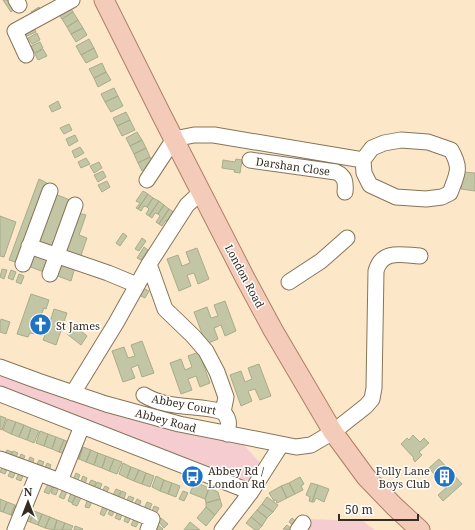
<svg xmlns="http://www.w3.org/2000/svg" width="475" height="530" font-family="'Noto Serif',serif">
<rect width="100%" height="100%" fill="#fce8c9"/>
<path fill="#f5cdd1" d="M0,373L172,429L244,445L260,463V468L251,480L240,482L0,389Z
M310,519L363,521L375,530H302Z"/>
<path fill="#c2c6a4" stroke="#a8ac8b" d="M3,0H14L18,6L11,12Z
M69,5L73,12L62,19L57,12Z
M39,7L43,14L34,18L31,12Z
M73,12L78,20L67,27L62,19Z
M78,20L83,28L71,34L67,27Z
M33,25L36,32L27,36L24,30Z
M83,28L87,35L76,42L71,34Z
M37,33L40,40L32,44L28,38Z
M89,39L94,48L81,55L76,46Z
M40,42L43,48L35,53L31,46Z
M94,48L98,57L86,63L81,55Z
M43,49L47,56L38,60L35,54Z
M102,63L106,72L94,78L89,69Z
M106,72L111,80L98,87L94,78Z
M114,88L118,96L105,102L101,94Z
M118,96L123,106L111,112L105,102Z
M58,101L61,108L52,112L49,106Z
M126,112L130,120L117,126L113,118Z
M130,120L135,130L122,136L117,126Z
M69,124L72,130L64,134L60,128Z
M137,132L142,140L130,146L126,138Z
M75,135L78,141L69,146L66,139Z
M142,140L146,148L134,154L130,146Z
M80,147L84,153L75,158L72,151Z
M146,148L150,157L138,163L134,154Z
M150,157L154,165L142,171L138,163Z
M86,158L90,164L81,168L78,162Z
M236,159L242,160L240,173L234,172L235,170L222,168L223,160L235,162Z
M99,162L102,168L94,173L90,166Z
M103,171L106,177L98,182L94,175Z
M463,172L475,173V191L461,189Z
M39,179L47,183L18,263L9,260Z
M107,181L110,187L102,192L98,185Z
M143,191L148,194L138,209L136,208L140,203L136,201Z
M55,194L70,200L52,252L36,246Z
M148,194L153,198L147,207L144,206L141,211L138,209Z
M153,198L159,201L149,216L146,214L149,209L147,207Z
M159,201L164,205L158,214L155,213L152,218L149,216Z
M164,205L169,209L159,224L156,222L160,216L158,214Z
M169,209L175,213L169,222L166,220L162,226L159,224Z
M78,213L86,215L79,235L87,238L79,261L63,256Z
M0,216L16,222L4,257L0,256Z
M123,233L127,236L120,246L116,243Z
M142,238L146,241L139,251L135,249Z
M144,247L148,250L141,260L137,258Z
M197,248L209,279L198,284L194,273L187,275L191,286L179,291L167,259L178,255L182,266L190,263L186,252Z
M34,250L50,256L44,272L28,266Z
M61,259L76,264L71,281L55,275Z
M2,269L7,270L4,279L0,277Z
M11,270L16,272L13,280L8,278Z
M19,274L24,276L21,284L16,282Z
M141,287L149,291L145,298L137,294Z
M31,294L49,300L46,309L44,308L41,315L51,319L54,309L67,313L56,345L43,340L45,335L35,331L34,334L30,333L28,337L17,334Z
M225,301L236,331L225,336L221,325L214,328L218,339L206,344L194,312L207,307L211,318L218,316L214,305Z
M1,319L10,322L6,334L0,332V323Z
M74,325L87,336L81,345L67,334Z
M142,341L154,373L142,377L138,365L131,368L135,378L123,382L112,351L124,347L128,358L135,356L131,345Z
M199,352L210,383L200,387L196,376L188,379L192,390L181,394L170,363L181,359L185,370L192,367L188,356Z
M259,364L271,396L260,400L255,389L248,391L252,401L241,406L230,375L241,371L245,382L252,379L248,368Z
M0,416L6,418L2,430L0,429Z
M7,419L16,422L11,434L3,430Z
M16,422L24,425L19,437L11,434Z
M24,425L31,428L27,440L19,437Z
M31,428L39,431L34,443L27,440Z
M40,431L48,434L44,446L36,443Z
M48,434L56,437L52,449L44,446Z
M413,435L420,442L424,438L429,443L419,452L422,455L415,462L413,459L414,458L401,444L407,438L409,440Z
M56,437L64,440L59,452L52,449Z
M64,440L71,443L67,455L59,452Z
M75,444L83,447L79,459L70,456Z
M83,447L91,450L86,462L79,459Z
M7,450L12,452L8,460L3,458Z
M91,450L98,453L94,465L86,462Z
M13,451L18,453L14,461L9,459Z
M98,453L106,456L102,468L94,465Z
M21,454L25,456L21,464L17,462Z
M106,456L114,459L109,471L102,468Z
M30,457L34,459L31,468L26,466Z
M114,459L122,462L117,474L109,471Z
M439,459L462,484L443,501L438,495L446,488L429,468Z
M39,460L44,462L40,471L35,469Z
M4,463L9,465L5,474L0,472Z
M47,463L51,465L48,474L43,472Z
M123,463L131,467L127,478L119,474Z
M131,467L139,470L134,481L127,478Z
M12,468L17,469L13,478L8,476Z
M139,470L146,473L142,484L134,481Z
M20,471L24,473L21,481L16,479Z
M76,473L80,475L76,484L72,482Z
M146,473L154,476L150,487L142,484Z
M83,476L87,478L84,487L79,485Z
M156,476L164,480L160,491L152,487Z
M300,477L304,484L301,486L303,490L295,494L289,483Z
M91,480L96,482L92,490L87,488Z
M164,480L172,483L168,494L160,491Z
M97,482L102,484L98,493L93,491Z
M195,482L209,488L205,499L190,493Z
M172,483L180,486L176,497L168,494Z
M289,483L295,494L287,498L281,486Z
M311,483L318,485L312,502L309,501L310,497L306,495Z
M48,484L53,486L49,494L44,492Z
M55,484L59,487L56,495L51,493Z
M318,485L329,489L324,502L316,498L314,502H312Z
M105,486L109,488L105,496L101,494Z
M281,486L287,498L277,503L276,500L274,501L269,493Z
M209,488L218,492L220,499L206,503L205,499Z
M63,489L67,491L64,499L59,497Z
M116,489L121,491L117,499L112,497Z
M122,491L126,493L123,501L118,499Z
M183,491L188,493L184,501L179,499Z
M71,493L76,495L72,503L68,501Z
M76,496L81,498L77,506L72,504Z
M129,496L134,498L130,506L125,504Z
M267,497L278,505L273,512L262,504Z
M88,498L93,500L89,508L85,507Z
M0,499L7,502L3,512L0,511Z
M137,499L141,501L138,509L133,507Z
M220,499L222,506L215,515L206,507V503Z
M7,502L15,505L11,515L3,512Z
M147,502L152,504L148,513L143,511Z
M262,504L273,512L267,518L257,510Z
M15,505L23,508L18,519L11,515Z
M103,506L108,508L104,516L100,514Z
M112,506L116,508L112,516L108,514Z
M154,506L159,508L155,516L151,514Z
M206,507L215,515L206,526L197,518Z
M26,508L34,511L30,522L22,519Z
M119,509L123,511L120,520L115,518Z
M257,510L267,518L262,526L251,517Z
M34,511L42,514L38,525L30,522Z
M127,513L132,515L128,523L124,521Z
M42,514L50,517L45,528L38,525Z
M50,517L57,520L54,530L45,528Z
M135,517L140,519L136,527L131,525Z
M251,517L262,526L258,530H255L246,523Z
M161,518L168,524L164,528L158,521Z
M292,518L299,524L296,528L289,522Z
M57,520L65,523L62,530H54Z
M190,522L200,530H184Z
M65,523L73,526L71,530H62Z
M156,523L163,529L162,530H156Z
M287,525L293,530L283,529Z
M75,526L83,529L82,530H74Z"/>
<g fill="none" stroke-linecap="round" stroke-linejoin="round">
<defs>
<path id="minor" d="M16,0L19,5
M26,55L15,31L72,0
M250,160L336,172C345,176 346,182 345,192
M147,180L174,139L194,135H214L363,160L372,148L384,143L401,140L428,142L451,150C462,169 457,174 450,193L442,197L426,199L396,197L370,185L364,173L363,160
M201,192L187,205L149,264L165,309L193,336L206,351L217,372L226,397L223,412C230,419 229,425 227,434
M29,246L108,273L137,285
M23,264L50,191
M50,274L75,205
M289,282L321,261L347,238
M0,367L38,381L106,404L179,424L296,447L311,445L333,432L366,406L372,399L374,388L376,271C382,249 402,255 420,256
M73,393L116,323L149,264
M0,394L251,492
M144,395C168,410 198,404 223,412
M0,459L60,481L82,426
M60,481L152,519L148,530
M15,530L38,473
M222,530L251,492L281,445
M298,530L303,523"/>
<path id="major" d="M104,0L161,114L245,278L273,330L333,432L366,477L395,507L420,530"/>
</defs>
<use href="#minor" stroke="#877559" stroke-width="17"/>
<use href="#major" stroke="#ad7e66" stroke-width="21"/>
<use href="#minor" stroke="#fff" stroke-width="15"/>
<use href="#major" stroke="#f4cbb9" stroke-width="19"/>
</g>
<defs>
<symbol id="church-disc" viewBox="-11 -11 22 22"><circle r="9.5" fill="#2073c1" stroke="#fff"/><path d="M-1.2-6h2.4v3.5h3.3v2.4h-3.3V6h-2.4V-.1h-3.3v-2.4h3.3Z" fill="#fff"/></symbol>
<symbol id="bus-disc" viewBox="-11 -11 22 22"><circle r="9.5" fill="#2073c1" stroke="#fff"/><path d="M-5-6H5V4H4V6H2V4H-2V6H-4V4H-5ZM-3.5-4V0h7V-4ZM-3.5 1.2v1.5H-2V1.2ZM2 1.2v1.5H3.5V1.2Z" fill="#fff"/></symbol>
<symbol id="building-disc" viewBox="-11 -11 22 22"><circle r="9.5" fill="#2073c1" stroke="#fff"/><path d="M-4-6H4V6H1V3H-1V6H-4ZM-2.5-4.3h1.7v1.8h-1.7ZM.8-4.3h1.7v1.8H.8ZM-2.5-1h1.7V.8h-1.7ZM.8-1h1.7V.8H.8Z" fill="#fff"/></symbol>
</defs>
<g fill-rule="evenodd">
<use href="#church-disc" x="28" y="312" width="25" height="25"/>
<use href="#bus-disc" x="180" y="464" width="25" height="25"/>
<use href="#building-disc" x="432" y="464" width="25" height="25"/>
</g>
<g text-anchor="middle" dominant-baseline="central" stroke-width="3" stroke-linejoin="round" paint-order="stroke">
<g font-size="11" fill="#352d21" stroke="#fff">
<text transform="translate(293 166) rotate(8)">Darshan Close</text>
<text transform="translate(245 276) rotate(62)">London Road</text>
<text transform="translate(184 404) rotate(11)">Abbey Court</text>
<text transform="translate(166 420) rotate(15)">Abbey Road</text>
</g>
<g font-size="11" fill="#352d21" stroke="#fff" text-anchor="start">
<text x="56" y="325">St James</text>
<text x="208" y="470">Abbey Rd /<tspan x="208" dy="13">London Rd</tspan></text>
<text x="430" y="470" text-anchor="end">Folly Lane<tspan x="430" dy="13">Boys Club</tspan></text>
</g>
</g>
<g transform="translate(28 502)" stroke="#ffffff" stroke-width="3" paint-order="stroke">
<path d="M0-3L7 15L0 10L-7 15Z" fill="#352d21"/>
<text y="-6" font-size="11" font-weight="bold" text-anchor="middle" fill="#352d21">N</text>
</g>
<path d="M339 514v6h79v-6" fill="none" stroke="#352d21" stroke-width="2"/>
<text x="345" y="514" font-size="12" fill="#352d21" stroke="#ffffff" stroke-width="3" paint-order="stroke">50 m</text>
</svg>
